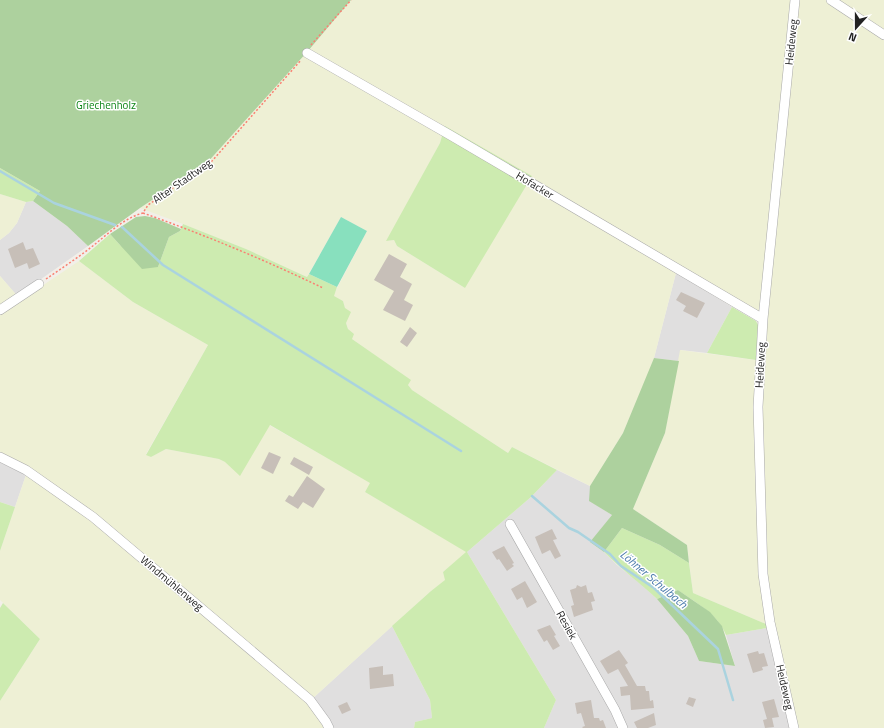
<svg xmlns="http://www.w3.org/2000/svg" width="884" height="728" font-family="'Titillium Web',sans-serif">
<rect width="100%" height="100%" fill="#f2efe9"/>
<path fill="#e0dfdf" d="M33,201L67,226L88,246L17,296L0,276V240L9,233L17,223L26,202Z
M676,273L732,307L707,353L681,350L679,361L654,358Z
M0,454L28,469L15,507L0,502Z
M557,470L590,486V501L612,515L591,542L604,552L617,565L642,585L657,599L688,636L699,661L735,666L726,635L773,627L796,728H544L556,700L467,552L531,497Z
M392,626L430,700L432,718L415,722L414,728H331L312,699Z"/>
<path fill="#eef0d5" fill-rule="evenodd" d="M351,0H826L834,5L839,0H884V728H796L773,627L693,593L687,545L633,509L665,433L680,350L763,361L768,315L676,273L654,358L647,377L623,433L590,486L512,447L508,453L412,390L408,385L410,380L352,339L346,323L345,308L343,301L333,296L367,231L341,217L307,277L246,249L183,224L140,208L206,164L308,51ZM442,136L465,288L397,246L394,240L387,241L440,143Z
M0,194L26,202L17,223L9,233L0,240Z
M79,261L133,302L208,345L146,454L151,457L166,449L219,459L225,462L269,425L371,483L365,492L467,552L443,572L446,580L431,591L312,699L331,728H0V701L40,639L0,600V551L28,469L0,454V276L21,300Z"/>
<path fill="#cdebb0" d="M445,126L532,176L465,288L397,246L394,240L386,241L440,143L442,136L441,133Z
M0,168L40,191L33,201L26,202L0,194Z
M183,224L246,249L307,277L309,274L337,287L334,296L343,301L345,308L351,312L346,323L348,329L354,334L352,339L411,380L408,385L412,390L508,453L512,447L557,470L531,497L467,552L556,700L544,728H414L415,722L432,718L430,700L392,626L431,591L445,580L443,572L466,552L365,492L370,483L270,425L240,476L225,462L219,459L166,449L151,457L146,455L208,345L133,302L79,261L110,234L120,245L158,267L169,237L180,231Z
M732,307L756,321L758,325L756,360L707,353Z
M0,502L15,507L0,551Z
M622,528L660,545L689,563L693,593L773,627L726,635C718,614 696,603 678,590L657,599C640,583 621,569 604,552Z
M3,603L40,639L0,701V608Z"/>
<path fill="#add19e" d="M0,0H351L308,51L206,164L140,208L88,246L67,226L33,201L40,191L0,168Z
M145,216L155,218L181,229L180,231L169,237L158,267L142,269L120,245L110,234L136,217Z
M654,358L679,361L665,433L633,509L687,545L689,563L660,545L622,528L604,552L590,542L612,515L589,501L590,486L623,433Z
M678,590L710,612L722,626L735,666L699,661L688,636L657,599Z"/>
<path fill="#88e0be" d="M341,217L367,231L337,287L309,274Z"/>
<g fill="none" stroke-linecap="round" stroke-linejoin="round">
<path stroke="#aad3df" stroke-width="2.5" d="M0,171L54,203L115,225
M122,227L163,265L461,451
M532,496L569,528L578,532L610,554L621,566L654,588L718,649L733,700"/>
</g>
<path fill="#c7bfb8" d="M23,242L26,250L33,248L40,264L29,269L27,263L15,268L8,249Z
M389,254L407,264L400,277L412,284L404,300L413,305L405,321L383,310L394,291L374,280Z
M681,292L705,303L697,318L683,311L686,306L676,300Z
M410,327L417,333L407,347L400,342Z
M269,452L281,457L273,474L261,468Z
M294,457L313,467L309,475L290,464Z
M307,476L325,489L313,508L303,502L298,509L285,501L289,495L293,497Z
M552,529L557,539L553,540L561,556L555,559L550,550L542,554L535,537Z
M504,546L514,563L512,564L514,566L507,571L499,559L497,560L492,552Z
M525,581L537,602L527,608L522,597L517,600L511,589Z
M577,585L581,587L586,585L588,593L592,592L595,601L591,602L593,610L574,617L571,606L574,605L570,590L576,588Z
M550,625L556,635L554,636L560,646L553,650L547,640L544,642L537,630Z
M619,650L628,663L625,665L637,686H645L646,691H649L650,701L653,700L654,708L631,710L630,695L621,696L620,687L628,686L618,669L608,674L600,661Z
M758,651L759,654L764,653L768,666L762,667L763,670L753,673L747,654Z
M383,666V675L393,674L394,686L370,689L369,668Z
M689,697L696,699L693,707L686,704Z
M774,699L779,717L772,718L774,727L765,728L763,720L767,719L762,702Z
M591,700L594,718H599L600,721L603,720L606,728H583L582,727L585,726L581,713L577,714L575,703Z
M347,702L351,710L342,714L338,706Z
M654,713L656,725L648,728H637L634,722Z"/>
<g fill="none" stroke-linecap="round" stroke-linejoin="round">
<defs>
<path id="minor" d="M831,0L884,35
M307,53L450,135L763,319
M0,310L39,284
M0,457L26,470L93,517L310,700L326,722L329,728
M510,524L615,710L623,728
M794,728L770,622L763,574L758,407L763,319L795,0"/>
</defs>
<use href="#minor" stroke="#a9a9a9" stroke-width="10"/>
<path stroke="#fa8072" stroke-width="1.5" stroke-dasharray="2 2" stroke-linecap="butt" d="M311,45L351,0
M143,213C205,235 265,260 323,288
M46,279C62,268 79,257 94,245C109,233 124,218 143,213L148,205L212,161L301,60"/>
<use href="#minor" stroke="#fff" stroke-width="9"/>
</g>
<g text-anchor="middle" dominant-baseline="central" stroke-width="3" stroke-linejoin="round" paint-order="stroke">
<g font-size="11" fill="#222" stroke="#fff">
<text transform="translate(791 42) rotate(-84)">Heideweg</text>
<text transform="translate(182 181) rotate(-35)">Alter Stadtweg</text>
<text transform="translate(535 185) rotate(31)">Hofacker</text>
<text transform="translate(760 365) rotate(-87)">Heideweg</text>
<text transform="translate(172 583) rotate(40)">Windmühlenweg</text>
<text transform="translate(567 625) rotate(61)">Resiek</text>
<text transform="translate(785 687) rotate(77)">Heideweg</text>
</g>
<g font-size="11" fill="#0c8416" stroke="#fff">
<text x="106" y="105">Griechenholz</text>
</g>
<g font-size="12" font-style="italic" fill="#4a7aab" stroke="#fff">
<text transform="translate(654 579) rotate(40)">Löhner Schulbach</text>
</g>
</g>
<g transform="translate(856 28) rotate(201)" stroke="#ffffff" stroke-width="3" paint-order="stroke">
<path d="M0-3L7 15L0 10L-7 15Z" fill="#222222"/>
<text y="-6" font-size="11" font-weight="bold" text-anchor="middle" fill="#222222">N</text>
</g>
</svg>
